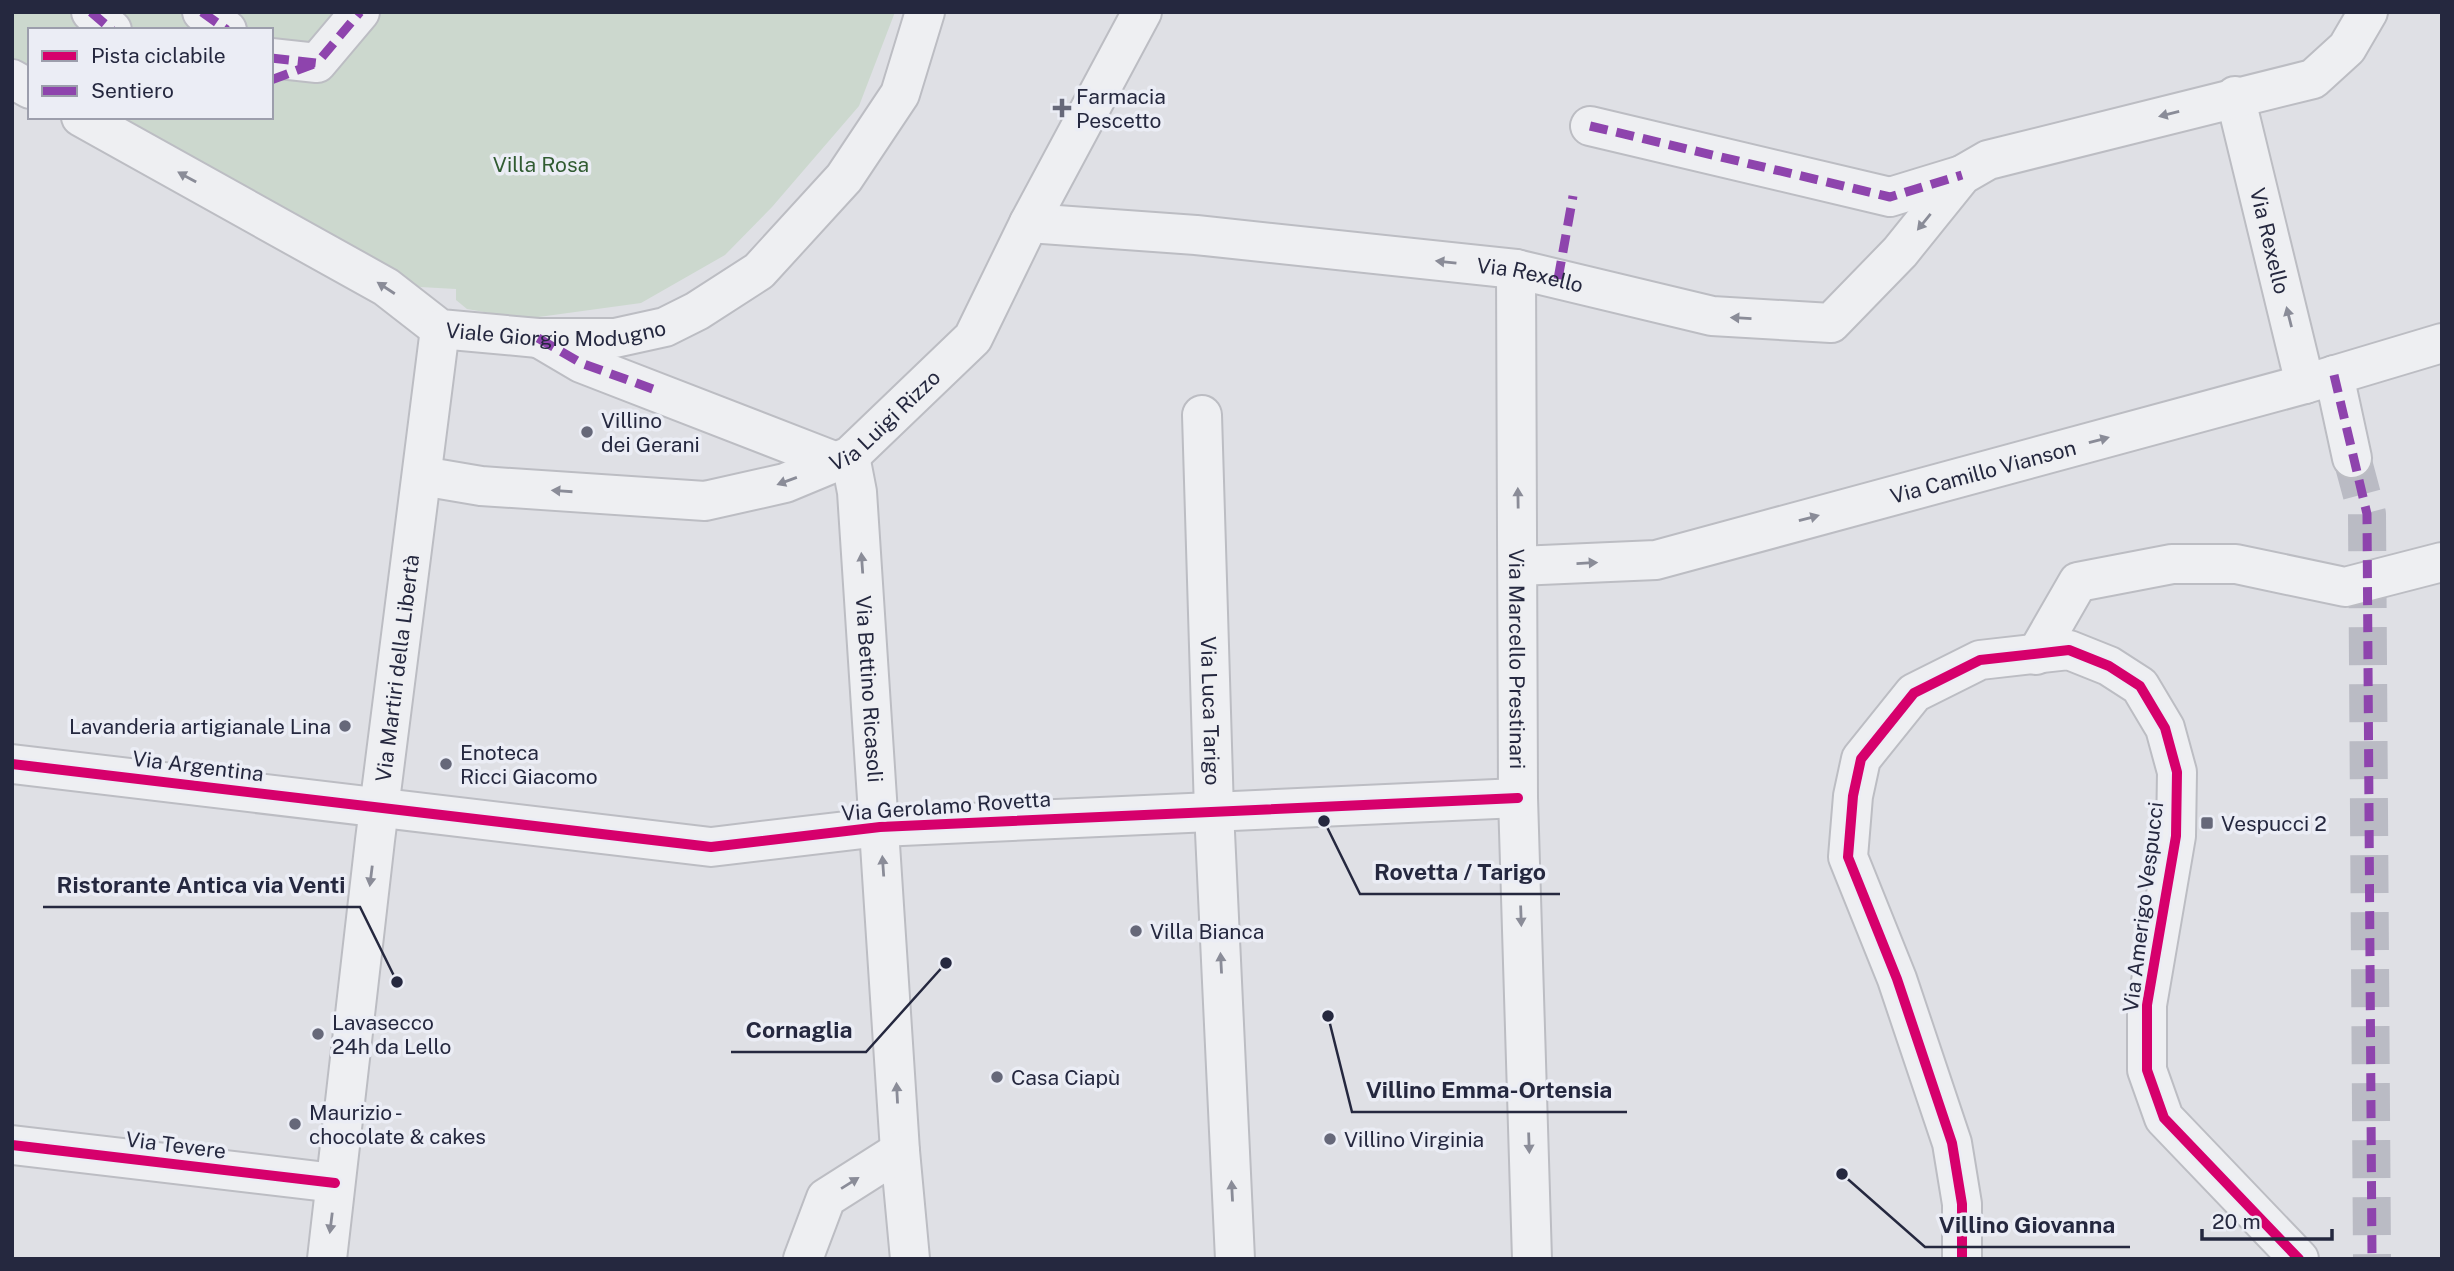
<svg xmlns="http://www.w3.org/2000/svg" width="2454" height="1271" font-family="'Public Sans',sans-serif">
<rect width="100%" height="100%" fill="#dfe0e5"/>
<path fill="#ccd8ce" d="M12,12H895L859,106L772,207L725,255L641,303L524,319L467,309L456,300V289L420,287L339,245L116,117H271V30H30V68L12,58Z"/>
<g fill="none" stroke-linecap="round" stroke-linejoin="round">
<path stroke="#babbc4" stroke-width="38" stroke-dasharray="38 19" stroke-linecap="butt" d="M2352,458L2367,514L2372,1259"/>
<defs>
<g id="minor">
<path d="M91,12L112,30"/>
<path d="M202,12L227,30"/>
<path d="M271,58L317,63L360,12"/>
<path d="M12,79L30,89"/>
<path id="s1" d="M2235,96L2305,384"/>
<path id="s2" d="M81,117L386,287L440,329L538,338H615L665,327L697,311L759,271L844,178L900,94L925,12"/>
<path d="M1590,126L1890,197L1962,175"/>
<path id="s3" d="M1029,223L1196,235L1516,269L1712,316L1831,323L1900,252L1962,175L1988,160L2313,79L2347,48L2368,12"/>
<path id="s4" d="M1516,269L1518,798L1532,1259"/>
<path d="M542,340L581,363L834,461"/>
<path d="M2334,375L2352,458"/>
<path id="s5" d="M1202,415L1214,811L1235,1259"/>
<path id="s6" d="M850,456L857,492L900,1151L910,1259"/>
<path id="s7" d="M422,476L481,486L705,501L785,483L850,456L973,338L1029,223L1142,12"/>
<path id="s8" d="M1519,566L1656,560L2305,384L2442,343"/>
<path d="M2036,655L2078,582L2172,564H2236L2345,587L2442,562"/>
<path d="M12,764L711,847L880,827L1518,798"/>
<path d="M12,1145L335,1183"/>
<path id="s9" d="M327,1259L375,840L440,329"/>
<path d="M803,1259L826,1198L900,1151"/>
<path d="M1962,1259V1204L1952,1143L1897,979L1848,857L1853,796L1861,759L1914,693L1980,660L2069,650L2109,666L2140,686L2165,728L2177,772L2176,836L2147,1005V1070L2164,1118L2299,1259"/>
</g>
</defs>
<use href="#minor" stroke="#bcbdc3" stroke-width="42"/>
<use href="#minor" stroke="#eeeff2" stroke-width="38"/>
<path stroke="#8e44ad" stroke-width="9" stroke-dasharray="18 9" stroke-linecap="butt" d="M91,12L112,30
M202,12L227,30
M271,58L317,63L360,12
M271,80L314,64
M1590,126L1890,197L1962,175
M1558,279L1573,196
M538,338L581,363L661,392
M2334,375L2367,514L2372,1259"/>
<defs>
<path id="cycleway" d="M12,764L711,847L880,827L1518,798
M12,1145L335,1183
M1962,1259V1204L1952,1143L1897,979L1848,857L1853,796L1861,759L1914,693L1980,660L2069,650L2109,666L2140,686L2165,728L2177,772L2176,836L2147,1005V1070L2164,1118L2299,1259"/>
</defs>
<use href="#cycleway" stroke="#ebedf5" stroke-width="15"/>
<use href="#cycleway" stroke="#d6006c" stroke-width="10"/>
</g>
<defs><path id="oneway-solid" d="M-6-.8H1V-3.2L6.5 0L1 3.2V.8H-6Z" transform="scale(1.75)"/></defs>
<g fill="#8a8c98">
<use href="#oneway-solid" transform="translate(2169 114) rotate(166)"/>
<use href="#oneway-solid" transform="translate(187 177) rotate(-151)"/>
<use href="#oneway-solid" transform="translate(1924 222) rotate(129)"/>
<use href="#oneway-solid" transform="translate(1446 262) rotate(-174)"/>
<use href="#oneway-solid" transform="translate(386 288) rotate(-147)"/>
<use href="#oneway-solid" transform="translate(2289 317) rotate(-104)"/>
<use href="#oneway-solid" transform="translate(1741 318) rotate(-177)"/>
<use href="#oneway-solid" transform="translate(2099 440) rotate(-15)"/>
<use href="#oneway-solid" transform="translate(787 481) rotate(160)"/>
<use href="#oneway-solid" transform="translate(562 491) rotate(-176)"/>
<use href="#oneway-solid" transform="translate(1518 498) rotate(-91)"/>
<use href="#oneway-solid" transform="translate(1809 518) rotate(-15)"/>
<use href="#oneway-solid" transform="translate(862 563) rotate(-94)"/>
<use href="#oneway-solid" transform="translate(1587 563) rotate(-3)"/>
<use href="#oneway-solid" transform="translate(883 866) rotate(-94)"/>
<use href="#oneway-solid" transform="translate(371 876) rotate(97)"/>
<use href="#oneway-solid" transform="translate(1521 916) rotate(88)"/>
<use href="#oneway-solid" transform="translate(1221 963) rotate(-93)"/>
<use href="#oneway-solid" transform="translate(897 1093) rotate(-93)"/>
<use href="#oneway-solid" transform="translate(1529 1143) rotate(88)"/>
<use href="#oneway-solid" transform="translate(850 1183) rotate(-32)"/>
<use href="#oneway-solid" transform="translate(1232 1191) rotate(-93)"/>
<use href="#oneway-solid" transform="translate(331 1223) rotate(97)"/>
</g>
<g fill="#666879" stroke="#ebedf5" stroke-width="2.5">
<path d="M1058.5 97.5h7v7h7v7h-7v7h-7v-7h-7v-7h7z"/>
<circle cx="587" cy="432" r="7"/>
<circle cx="345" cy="726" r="7"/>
<circle cx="446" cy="764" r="7"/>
<rect x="2200" y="816" width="14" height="14" rx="3.5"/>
<circle cx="1136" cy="931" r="7"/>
<circle cx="318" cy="1034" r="7"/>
<circle cx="997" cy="1077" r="7"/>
<circle cx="295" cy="1124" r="7"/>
<circle cx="1330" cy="1139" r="7"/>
</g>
<g text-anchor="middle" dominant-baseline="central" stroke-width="7" stroke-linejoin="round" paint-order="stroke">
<g font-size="21" fill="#25283f" stroke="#ebedf5" text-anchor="start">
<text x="1076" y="96">Farmacia<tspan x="1076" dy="24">Pescetto</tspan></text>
<text x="601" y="420">Villino<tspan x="601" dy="24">dei Gerani</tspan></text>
<text x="331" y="726" text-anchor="end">Lavanderia artigianale Lina</text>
<text x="460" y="752">Enoteca<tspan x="460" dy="24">Ricci Giacomo</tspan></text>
<text x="2221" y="823">Vespucci 2</text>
<text x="1150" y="931">Villa Bianca</text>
<text x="332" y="1022">Lavasecco<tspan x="332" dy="24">24h da Lello</tspan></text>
<text x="1011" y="1077">Casa Ciapù</text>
<text x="309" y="1112">Maurizio -<tspan x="309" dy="24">chocolate &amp; cakes</tspan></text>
<text x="1344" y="1139">Villino Virginia</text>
</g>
<g font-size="21" fill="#315c32" stroke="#ebedf5">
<text x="541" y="164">Villa Rosa</text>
</g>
<g font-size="21" fill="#25283f" stroke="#ebedf5">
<text stroke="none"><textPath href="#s1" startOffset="149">Via Rexello</textPath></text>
<text stroke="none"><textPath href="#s3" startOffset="504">Via Rexello</textPath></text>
<text stroke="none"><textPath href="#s2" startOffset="534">Viale Giorgio Modugno</textPath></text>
<text stroke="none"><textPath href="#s7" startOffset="486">Via Luigi Rizzo</textPath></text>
<text stroke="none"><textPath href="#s8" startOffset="476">Via Camillo Vianson</textPath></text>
<text stroke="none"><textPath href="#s4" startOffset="390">Via Marcello Prestinari</textPath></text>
<text stroke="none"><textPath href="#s9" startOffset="595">Via Martiri della Libertà</textPath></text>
<text stroke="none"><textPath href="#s6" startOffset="234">Via Bettino Ricasoli</textPath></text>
<text stroke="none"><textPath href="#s5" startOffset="296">Via Luca Tarigo</textPath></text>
<text transform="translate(198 766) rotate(7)">Via Argentina</text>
<text transform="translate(946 806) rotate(-4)">Via Gerolamo Rovetta</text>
<text transform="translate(2143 907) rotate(-83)">Via Amerigo Vespucci</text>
<text transform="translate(176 1145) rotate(7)">Via Tevere</text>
</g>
</g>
<path fill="none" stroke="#25283f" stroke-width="2.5" d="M1324 821L1360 894H1560M397 982L360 907H43M946 963L866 1052H731M1328 1016L1352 1112H1627M1842 1174L1925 1247H2130"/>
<g fill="#25283f" stroke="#ebedf5" stroke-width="2.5">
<circle cx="1324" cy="821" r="7"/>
<circle cx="397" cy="982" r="7"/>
<circle cx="946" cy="963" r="7"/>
<circle cx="1328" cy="1016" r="7"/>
<circle cx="1842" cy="1174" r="7"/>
</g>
<g font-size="23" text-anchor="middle" font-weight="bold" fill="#25283f" stroke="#ebedf5" stroke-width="7" stroke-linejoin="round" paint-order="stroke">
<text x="1460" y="880">Rovetta / Tarigo</text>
<text x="201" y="893">Ristorante Antica via Venti</text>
<text x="799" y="1038">Cornaglia</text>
<text x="1489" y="1098">Villino Emma-Ortensia</text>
<text x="2027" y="1233">Villino Giovanna</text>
</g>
<rect width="2454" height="1271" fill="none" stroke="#25283f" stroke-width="28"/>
<rect x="28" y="28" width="245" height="91" fill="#ebedf5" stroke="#9c9eac" stroke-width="2"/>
<rect x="42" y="51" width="35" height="10" fill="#d6006c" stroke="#9c9eac" stroke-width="2"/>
<text x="91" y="63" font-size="21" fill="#25283f">Pista ciclabile</text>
<rect x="42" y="86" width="35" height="10" fill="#8e44ad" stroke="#9c9eac" stroke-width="2"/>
<text x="91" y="98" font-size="21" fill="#25283f">Sentiero</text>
<path d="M2202 1229v10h130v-10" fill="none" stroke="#25283f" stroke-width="3.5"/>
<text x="2212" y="1229" font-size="21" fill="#25283f" stroke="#ebedf5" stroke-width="5" paint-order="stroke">20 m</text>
</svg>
